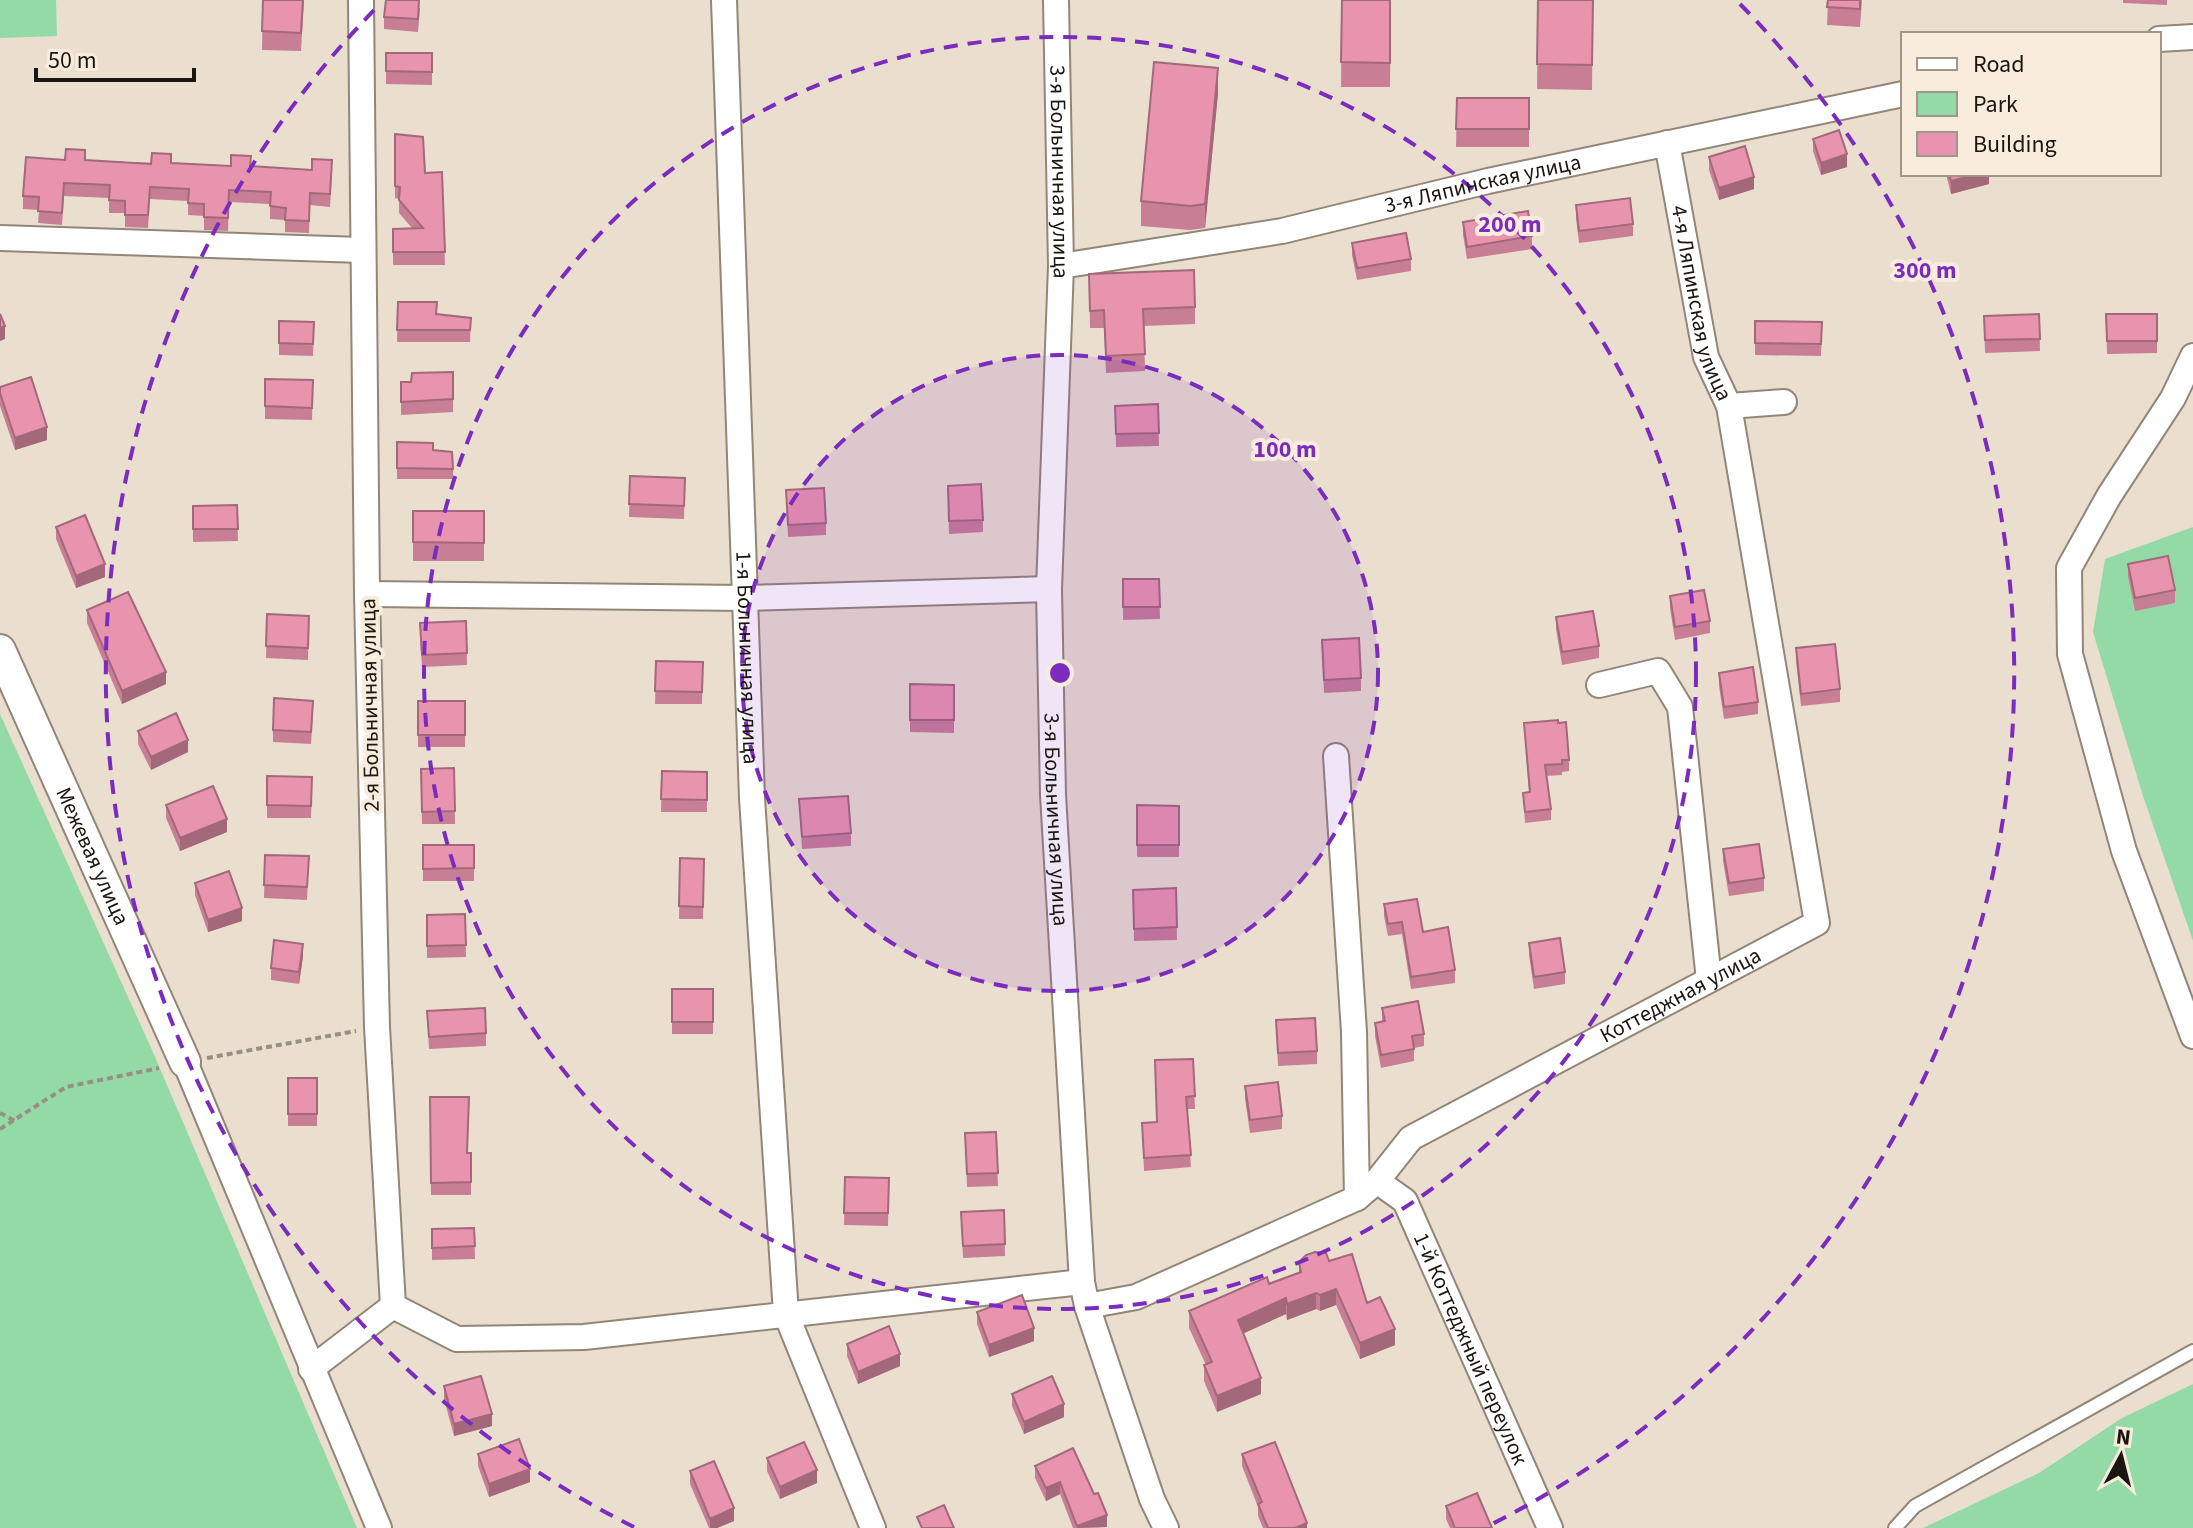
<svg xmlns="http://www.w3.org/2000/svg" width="2193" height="1528" font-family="'Source Sans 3',sans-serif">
<rect width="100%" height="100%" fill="#eadfcf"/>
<path fill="#93daa7" d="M0,0H56L57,36L0,38Z
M2193,527V941L2143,796L2093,632L2105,559Z
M0,714L152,1050L357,1528H0Z
M2193,1384V1528H1923L2039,1473L2122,1418Z"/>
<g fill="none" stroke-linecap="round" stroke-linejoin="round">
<defs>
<path id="service" d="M1895,1528L1915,1506L2193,1351"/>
<g id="minor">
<path id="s1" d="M724,0L752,798L786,1314L873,1528"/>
<path id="s2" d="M1056,0L1061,266L1049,589L1053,795L1082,1282L1087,1306L1152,1499L1166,1528"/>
<path d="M2159,39L2193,37"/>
<path id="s3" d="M1667,143L1706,357L1729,406L1784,402"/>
<path d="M0,238L362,250"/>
<path id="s4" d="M1061,266L1282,231L1488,181L1903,94"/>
<path d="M2193,356L2173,398L2109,496L2069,568L2070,654L2124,851L2193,1036"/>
<path d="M367,594L746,598L1049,589"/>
<path d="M1599,685L1658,671L1680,707L1709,980"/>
<path d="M1336,756L1354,1032L1357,1198"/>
<path d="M185,1062L379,1528"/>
<path id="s5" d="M1377,1181L1405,1201L1550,1528"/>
<path d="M393,1306L457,1339L584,1337L1082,1282"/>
<path id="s6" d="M1087,1306L1136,1297L1357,1198L1377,1181L1411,1138L1817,923L1729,406"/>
<path d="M311,1369L393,1306L377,1027L367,594L361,0"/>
</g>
<g id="tertiary">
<path id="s7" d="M0,650L185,1062"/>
</g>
</defs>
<use href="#service" stroke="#918678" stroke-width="16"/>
<use href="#minor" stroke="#918678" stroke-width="28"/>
<use href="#tertiary" stroke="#918678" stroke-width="34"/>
<path stroke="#988f83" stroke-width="4" stroke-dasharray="6 4" stroke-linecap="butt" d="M207,1058L356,1031
M0,1113L15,1121
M0,1129L66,1087L159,1068"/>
<use href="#service" stroke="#fff" stroke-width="12"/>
<use href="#minor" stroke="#fff" stroke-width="24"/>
<use href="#tertiary" stroke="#fff" stroke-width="30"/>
</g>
<path fill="#c87f96" d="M263,0H304L301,51L262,50Z
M1342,0H1391L1390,87H1341Z
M1538,0H1593L1592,90L1537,89Z
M1828,0H1862L1860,27L1827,25Z
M2123,0H2167V5L2123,3Z
M420,8L418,32L384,29V17Z
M386,53H432V85L386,84Z
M1218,93L1205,228L1190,230L1141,226V201Z
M1457,98H1529V147H1456Z
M395,134L425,173L442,172L445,265H393V229L412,228L399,213V199L395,198Z
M1813,139L1847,167L1821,175L1813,151Z
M1709,157L1754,189L1719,200L1709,170Z
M65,160L251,166L332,172L330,207L310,205L309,233L285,232V220L270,219V204L229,202L228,231L204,230V216L188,215V201L150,199L148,228L125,227V213H109V198L64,196L62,225L38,223L39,210L23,209V196Z
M1946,174H1989V184L1951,194Z
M1576,205L1633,224V236L1579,243L1576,218Z
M1463,222L1532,236V249L1467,259L1463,235Z
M1352,243L1411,259V271L1357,280L1352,255Z
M1089,274L1195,307V324L1144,326L1145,371L1106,373L1104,328H1090Z
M398,302L437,315L471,318L470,342H397Z
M2039,314L2040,351L1985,353L1984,316Z
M2106,314H2157V353L2107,354Z
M279,321L314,322L313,356L279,355Z
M1755,321L1822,322L1821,356L1755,355Z
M453,372V412L401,415V382H411Z
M265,379L313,380L312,420L265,419Z
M0,387L47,440L15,450L0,406Z
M1158,404L1159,446L1116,447L1115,406Z
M397,442L433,450L453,469V479H397Z
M630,476L685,478L684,519L629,517Z
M786,490L826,523V535L788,537Z
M948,498L983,520V532L949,534Z
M237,505L238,541L193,542V506Z
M413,511H484V561H413Z
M56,527L105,577L76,588L56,539Z
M2128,564L2175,590V603L2135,611L2128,576Z
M1123,579H1159L1160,619L1123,620Z
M1670,596L1710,621V633L1675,640L1670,608Z
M87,610L166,684L122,704L87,623Z
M267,614L309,616L308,660L266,658Z
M1556,617L1599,646V658L1562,665L1556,629Z
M466,621L467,665L422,667L420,636Z
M1322,640L1361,678V691L1324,693Z
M1796,648L1840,689V702L1801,706L1796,661Z
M656,661L703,662L702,704H655Z
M1719,673L1758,702V714L1724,719L1719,686Z
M910,684L954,685V733L910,732Z
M418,701H465V747H418Z
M313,713L311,744L273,742V730Z
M1524,723H1558L1569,760V771L1562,772V775L1546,776L1551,809V820L1525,823L1523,793L1529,792Z
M138,731L188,752L151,770L138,744Z
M454,768L455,824H422L421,769Z
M662,771L707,772V812H661Z
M267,776L312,777L311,818H267Z
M799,799L851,833V846L802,849Z
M166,805L227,832L180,851L166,818Z
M1137,805L1179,806V857H1137Z
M423,845H474V881H423Z
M1723,849L1764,878V891L1729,896L1723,861Z
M265,855L309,856L307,900L264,898Z
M680,858L704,859L703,919H679Z
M195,883L242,921L208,932L195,895Z
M1176,888L1177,940L1134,941L1133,890Z
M1384,904L1423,932L1455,970V983L1411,989L1402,934L1388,936L1384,916Z
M465,914L466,957L427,958V915Z
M1529,943L1565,972V984L1534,989L1529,955Z
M303,956L299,984L271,980V968Z
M672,989H713V1034H672Z
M1382,1008L1424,1034V1046L1414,1048V1061L1381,1068L1375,1036V1023L1382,1022Z
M427,1011L486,1033V1046L429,1049Z
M1276,1020L1317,1051V1064L1278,1066Z
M1193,1059L1195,1109H1187L1191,1167L1144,1171L1142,1123L1157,1122Z
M288,1078H317V1126H288Z
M1245,1086L1282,1116V1129L1250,1133L1245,1099Z
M430,1097L468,1153H471V1195H431Z
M996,1132L998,1186L967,1187L965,1133Z
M845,1177L889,1178L888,1226L844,1225Z
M1004,1210L1005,1256L963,1258L961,1212Z
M474,1228L475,1259L432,1260V1229Z
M1329,1261L1367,1303L1395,1345L1360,1359L1336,1305L1320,1311L1316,1309L1287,1320L1286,1314L1243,1333L1261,1394L1217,1412L1204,1381V1365H1206L1189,1328V1311L1299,1272V1262Z
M977,1312L1034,1341L989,1357L977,1324Z
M847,1344L900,1366L858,1384L847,1356Z
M444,1386L492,1426L454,1436L444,1399Z
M1012,1394L1064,1417L1024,1434L1012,1406Z
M1073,1448L1107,1527L1073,1528L1060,1494L1046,1501L1035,1478V1466Z
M478,1454L530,1482L489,1497L478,1466Z
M1242,1454L1307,1528H1263L1258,1516V1507L1242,1466Z
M767,1458L817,1483L780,1499L767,1471Z
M690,1471L734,1521L717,1528H709L690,1484Z
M1446,1506L1492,1528H1450L1446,1519Z"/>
<path fill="#a3687a" d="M1218,68V93L1205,228V204Z
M1847,154V167L1821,175V163Z
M1978,174H1989V184L1951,194V181Z
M1754,177V189L1719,200V188Z
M5,326V339L0,341V328Z
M47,427V440L15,450V438Z
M105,564V577L76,588V576Z
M166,672V684L122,704V691Z
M188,740V752L151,770V757Z
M227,819V832L180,851V838Z
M242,908V921L208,932V920Z
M303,944V956L299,984V972Z
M1336,1289V1305L1320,1311V1295Z
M1316,1293V1309L1287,1320V1304Z
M1286,1298V1314L1238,1336V1320Z
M1034,1328V1341L989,1357V1345Z
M1395,1329V1345L1360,1359V1343Z
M900,1354V1366L858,1384V1372Z
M1261,1378V1394L1217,1412V1396Z
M1064,1404V1417L1024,1434V1422Z
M492,1414V1426L454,1436V1424Z
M530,1469V1482L489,1497V1484Z
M817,1470V1483L780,1499V1487Z
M1060,1482V1494L1046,1501V1488Z
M734,1508V1521L717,1528H710V1519Z
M1107,1515V1527L1077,1528V1526Z
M1307,1523V1528H1295Z"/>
<path fill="#e994af" stroke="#a3687a" stroke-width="2" d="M263,0H303L301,33L262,31Z
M386,0H419L418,19L384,17Z
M1342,0H1390V63L1341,62Z
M1538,0H1593L1592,65L1537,64Z
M1828,0H1860V9L1827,7Z
M386,53H432V72L386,71Z
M1154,62L1218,68L1205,204L1190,206L1141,201Z
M1457,98H1529V129H1456Z
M1839,130L1847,154L1821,163L1813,139Z
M395,134L423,137L425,173L442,172L445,252H393V229L423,228L399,200L400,187L395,186Z
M1745,146L1754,177L1719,188L1709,157Z
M66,149L85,150V160L151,164L152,153L171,154V163L231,166V155L251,156L250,166L312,170V159L332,160L330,194L310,193L309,221L285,220L286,208L270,206L271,192L229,190L228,218L204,217V204L188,203L189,189L150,187L148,215H125V201L109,200L110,185L64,183L62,213L38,211L39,197L23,196L26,157L65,160Z
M1949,174H1978L1951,181Z
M1630,198L1633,224L1579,231L1576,205Z
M1528,211L1532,236L1467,247L1463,222Z
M1406,233L1411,259L1357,268L1352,243Z
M1194,270L1195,307L1143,309L1145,354L1106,356L1104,310L1090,311L1089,274Z
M398,302H437L436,314L471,318L470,330H397Z
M0,314L5,326L0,328Z
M2039,314L2040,339L1985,340L1984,316Z
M2106,314H2157V341H2107Z
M279,321L314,322L313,344L279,343Z
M1755,321L1822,322L1821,344L1755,343Z
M453,372V399L401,402V382H411L412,373Z
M31,377L47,427L15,438L0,393V387Z
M265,379L313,380L312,408L265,406Z
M1158,404L1159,433L1116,434L1115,406Z
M397,442L433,443V450L452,452L453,469L397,468Z
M630,476L685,478L684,506L629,504Z
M981,484L983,520L949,521L948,486Z
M824,488L826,523L788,525L786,490Z
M237,505L238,529H193V506Z
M413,511H484V543L413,542Z
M85,515L105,564L76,576L56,527Z
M2168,556L2175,590L2135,598L2128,564Z
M1123,579H1159L1160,607H1123Z
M1704,590L1710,621L1675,627L1670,596Z
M128,592L166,672L122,691L87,610Z
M1593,611L1599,646L1562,652L1556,617Z
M267,614L309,616L308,648L266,646Z
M466,621L467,653L422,655L420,623Z
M1359,638L1361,678L1324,680L1322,640Z
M1835,644L1840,689L1801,694L1796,648Z
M656,661L703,662L702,692L655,691Z
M1753,667L1758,702L1724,707L1719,673Z
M910,684L954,685V720H910Z
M274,698L313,701L311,732L273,730Z
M418,701H465V735H418Z
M176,713L188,740L151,757L138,731Z
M1558,720V723L1566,722L1569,760H1562V764L1545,765L1551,809L1525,812L1523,793L1530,792L1524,723Z
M454,768L455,811L422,812L421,769Z
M662,771L707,772V800L661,799Z
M267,776L312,777L311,806L267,805Z
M213,786L227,819L180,838L166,805Z
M848,796L851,833L802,837L799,799Z
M1137,805L1179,806V845H1137Z
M1759,844L1764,878L1729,883L1723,849Z
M423,845H474V868L423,869Z
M265,855L309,856L307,887L264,885Z
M680,858L704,859L703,907L679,906Z
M229,871L242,908L208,920L195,883Z
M1176,888L1177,927L1134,929L1133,890Z
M1417,899L1423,932L1448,927L1455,970L1411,977L1402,922L1388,924L1384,904Z
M465,914L466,945L427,946V915Z
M1560,938L1565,972L1534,977L1529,943Z
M274,940L303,944L299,972L271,968Z
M672,989H713V1022H672Z
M1418,1001L1424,1034L1412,1036L1414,1049L1381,1055L1375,1023L1385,1021L1382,1008Z
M485,1008L486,1033L429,1037L427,1011Z
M1315,1018L1317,1051L1278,1053L1276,1020Z
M1193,1059L1195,1096L1186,1097L1191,1155L1144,1158L1142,1123L1157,1122L1155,1060Z
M288,1078H317V1114H288Z
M1278,1082L1282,1116L1250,1120L1245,1086Z
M430,1097H469L467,1153H471V1182L431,1183Z
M996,1132L998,1173L967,1174L965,1133Z
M845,1177L889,1178L888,1213H844Z
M1004,1210L1005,1244L963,1246L961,1212Z
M474,1228L475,1246L432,1248V1229Z
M1315,1252L1326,1253L1329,1261L1352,1254L1367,1303L1380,1297L1395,1329L1360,1343L1336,1289L1320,1295L1316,1293L1287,1304L1286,1298L1238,1320L1261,1378L1217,1396L1204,1365L1212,1362L1189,1311L1267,1277L1269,1284L1301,1272L1299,1262L1306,1255Z
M1022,1295L1034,1328L989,1345L977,1312Z
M889,1326L900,1354L858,1372L847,1344Z
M481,1376L492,1414L454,1424L444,1386Z
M1052,1376L1064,1404L1024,1422L1012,1394Z
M519,1439L530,1469L489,1484L478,1454Z
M804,1442L817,1470L780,1487L767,1458Z
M1275,1442L1307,1523L1295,1528H1268L1258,1504L1262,1502L1242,1454Z
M1073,1448L1094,1494L1098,1493L1107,1515L1077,1526L1060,1482L1046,1488L1035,1466Z
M714,1461L734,1508L710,1519L690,1471Z
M1477,1493L1492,1528H1455L1446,1506Z
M944,1505L954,1528H922L917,1517Z"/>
<circle cx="1060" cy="673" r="318" fill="#7b2cbf" fill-opacity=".12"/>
<g fill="none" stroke="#7b2cbf" stroke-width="4" stroke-dasharray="14 10">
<circle cx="1060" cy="673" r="318"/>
<circle cx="1060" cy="673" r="636"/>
<path d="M634 1527A954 954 0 0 1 380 4M1740 4A954 954 0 0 1 1486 1527"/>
</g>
<g text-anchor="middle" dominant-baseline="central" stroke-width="8" stroke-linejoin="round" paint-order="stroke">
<g font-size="22" fill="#1a1610" stroke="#f8ecdc">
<text stroke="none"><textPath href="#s2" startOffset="172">3-я Больничная улица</textPath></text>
<text stroke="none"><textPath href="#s4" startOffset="430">3-я Ляпинская улица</textPath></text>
<text stroke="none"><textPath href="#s3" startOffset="164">4-я Ляпинская улица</textPath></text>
<text stroke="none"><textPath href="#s1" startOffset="658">1-я Больничная улица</textPath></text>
<text transform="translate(370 705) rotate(-91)">2-я Больничная улица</text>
<text stroke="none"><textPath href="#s2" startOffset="820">3-я Больничная улица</textPath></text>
<text stroke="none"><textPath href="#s7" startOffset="226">Межевая улица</textPath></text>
<text stroke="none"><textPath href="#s6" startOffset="678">Коттеджная улица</textPath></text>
<text stroke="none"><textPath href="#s5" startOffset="196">1-й Коттеджный переулок</textPath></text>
</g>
</g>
<circle cx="1060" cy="673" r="12" fill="#7b2cbf" stroke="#f8ecdc" stroke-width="4"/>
<g font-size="24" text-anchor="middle" font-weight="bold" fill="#7b2cbf" stroke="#f8ecdc" stroke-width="8" stroke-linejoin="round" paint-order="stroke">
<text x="1510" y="232">200 m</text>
<text x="1925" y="278">300 m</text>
<text x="1285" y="457">100 m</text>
</g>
<rect x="1901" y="32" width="260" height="144" fill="#f8ecdc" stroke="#9f968a" stroke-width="2"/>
<rect x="1917" y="58" width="40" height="12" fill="#ffffff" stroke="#9f968a" stroke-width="2"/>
<text x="1973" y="72" font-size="24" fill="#1a1610">Road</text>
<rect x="1917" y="92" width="40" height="24" fill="#93daa7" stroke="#9f968a" stroke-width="2"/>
<text x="1973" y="112" font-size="24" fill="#1a1610">Park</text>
<rect x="1917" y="132" width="40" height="24" fill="#e994af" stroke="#9f968a" stroke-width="2"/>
<text x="1973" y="152" font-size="24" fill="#1a1610">Building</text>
<g transform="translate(2121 1456) rotate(7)" stroke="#f8ecdc" stroke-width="6" paint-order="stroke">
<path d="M0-6L14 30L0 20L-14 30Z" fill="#1a1610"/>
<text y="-12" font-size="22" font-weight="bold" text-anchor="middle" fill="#1a1610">N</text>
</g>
<path d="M36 68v12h158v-12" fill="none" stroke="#1a1610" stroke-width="4"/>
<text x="48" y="68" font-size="24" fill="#1a1610" stroke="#f8ecdc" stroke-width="6" paint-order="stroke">50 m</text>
</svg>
